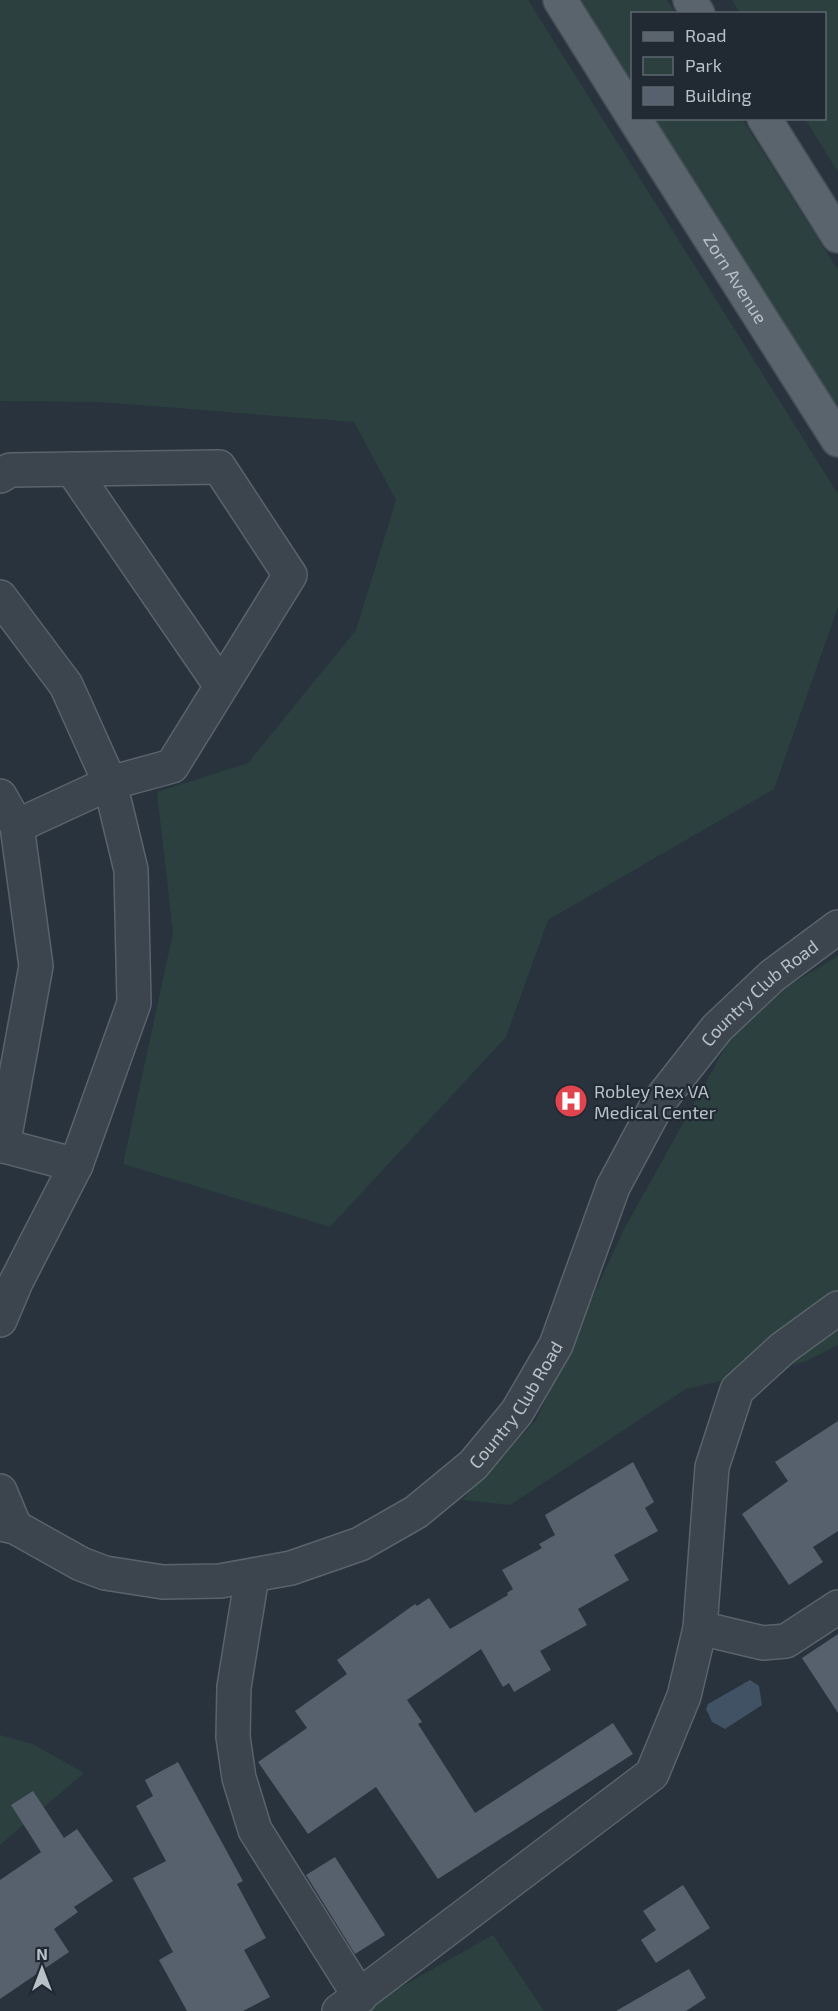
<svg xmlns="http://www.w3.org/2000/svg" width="838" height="2011" font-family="'Exo 2',sans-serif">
<rect width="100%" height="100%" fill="#28333d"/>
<path fill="#2b403f" d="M0,0H528L838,494V607L774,789L548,920L506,1037L330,1227L123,1164L173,933L157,792L248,763L356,630L396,500L354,422L100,402L0,401Z
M579,0H667L676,13L632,14V85Z
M732,0H838V172L805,119L824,118V14L740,13Z
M654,119H742L838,270V413Z
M838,956V1345L804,1362L686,1389L510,1505L462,1500L536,1420L623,1231L745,1012Z
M0,1735L33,1744L84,1773L0,1845Z
M493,1935L544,2011H358Z"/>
<path fill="#405264" d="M750,1680L759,1686L762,1705L725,1729L712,1722L706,1709L708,1704Z"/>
<path fill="#56616d" d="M838,1421V1531L813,1547L823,1562L789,1585L742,1514L788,1481L775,1462Z
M633,1462L654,1502L645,1508L658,1531L614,1555L629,1580L578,1609L587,1625L540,1651L551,1670L514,1692L509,1683L503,1687L481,1649L407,1700L422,1722L418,1724L475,1813L613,1723L633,1754L438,1879L376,1787L308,1834L258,1762L307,1728L295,1711L347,1674L337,1660L415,1604L417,1606L429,1598L450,1629L508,1595L507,1593L513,1589L502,1570L542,1548L539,1544L555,1535L545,1515Z
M838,1634V1713L802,1658Z
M178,1762L243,1881L237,1884L266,1938L244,1950L270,1997L243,2011H187L159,1960L173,1952L133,1878L166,1861L136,1806L153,1796L145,1780Z
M33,1791L64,1838L77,1829L113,1881L74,1907L78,1912L54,1929L69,1952L0,1999V1880L41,1852L11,1805Z
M335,1857L385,1935L355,1954L306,1875Z
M683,1885L710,1928L656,1963L641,1940L656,1930L643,1911Z
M689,1969L706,1998L686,2011H616Z"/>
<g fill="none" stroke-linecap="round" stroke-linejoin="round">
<defs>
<g id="minor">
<path d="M72,469L221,686"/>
<path d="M0,476L10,470L219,467L290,575L172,766L110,783L17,826"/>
<path d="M0,597L66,685L110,783L131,870L134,1003L76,1165L16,1282L0,1320"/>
<path d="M0,796L17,826L36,966L3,1146"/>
<path d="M0,1145L76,1165"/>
<path d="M0,1491L15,1527"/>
<path id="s1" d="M0,1524L15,1527L81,1564L105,1573L163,1582L220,1581L291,1568L360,1544L416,1512L473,1465L517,1412L556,1345L613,1187L658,1103L717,1028L772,976L838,927"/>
<path d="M252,1576L234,1687L233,1737L239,1778L255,1830L360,1997"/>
<path d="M700,1628L763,1643L786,1641L838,1607"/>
<path d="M339,2011L652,1774L684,1696L700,1628L712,1467L737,1390L783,1348L838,1308"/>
</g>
<g id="major">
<path d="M560,0L632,115"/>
<path d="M690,0L698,14"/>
<path id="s2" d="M634,118L838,440"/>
<path d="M764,118L838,236"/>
</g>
</defs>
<use href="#minor" stroke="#5a636b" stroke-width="36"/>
<use href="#major" stroke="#454e57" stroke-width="36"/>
<use href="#minor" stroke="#3c454d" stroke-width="33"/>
<use href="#major" stroke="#5a646d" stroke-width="33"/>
</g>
<defs>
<symbol id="hospital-disc" viewBox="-11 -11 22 22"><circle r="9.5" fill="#e0444e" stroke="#212a33"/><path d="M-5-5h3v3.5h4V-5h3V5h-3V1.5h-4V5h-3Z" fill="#fff"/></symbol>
</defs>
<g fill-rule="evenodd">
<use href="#hospital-disc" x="552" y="1082" width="38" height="38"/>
</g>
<g text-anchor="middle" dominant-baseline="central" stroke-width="4.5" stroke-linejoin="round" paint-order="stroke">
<g font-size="18" fill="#b8c0c8" stroke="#212a33">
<text stroke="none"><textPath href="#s2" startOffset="190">Zorn Avenue</textPath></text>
<text stroke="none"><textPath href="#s1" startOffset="1076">Country Club Road</textPath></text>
<text stroke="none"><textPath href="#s1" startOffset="590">Country Club Road</textPath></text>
</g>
<g font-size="18" fill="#b8c0c8" stroke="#212a33" text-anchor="start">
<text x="594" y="1091">Robley Rex VA<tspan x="594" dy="21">Medical Center</tspan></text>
</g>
</g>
<rect x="631" y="12" width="195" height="108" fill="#212a33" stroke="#5d666f" stroke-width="1.5"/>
<rect x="643" y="32" width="30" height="9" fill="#5a646d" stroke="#5d666f" stroke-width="1.5"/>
<text x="685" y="42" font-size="18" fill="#b8c0c8">Road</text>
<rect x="643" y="57" width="30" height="18" fill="#2b403f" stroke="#5d666f" stroke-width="1.5"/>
<text x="685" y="72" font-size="18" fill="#b8c0c8">Park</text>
<rect x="643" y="87" width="30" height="18" fill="#56616d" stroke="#5d666f" stroke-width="1.5"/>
<text x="685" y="102" font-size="18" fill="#b8c0c8">Building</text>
<g transform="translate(42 1969)" stroke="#212a33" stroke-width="4.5" paint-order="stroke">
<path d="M0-4.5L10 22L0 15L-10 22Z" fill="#b8c0c8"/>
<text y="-9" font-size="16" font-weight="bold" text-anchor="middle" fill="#b8c0c8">N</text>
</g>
</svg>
